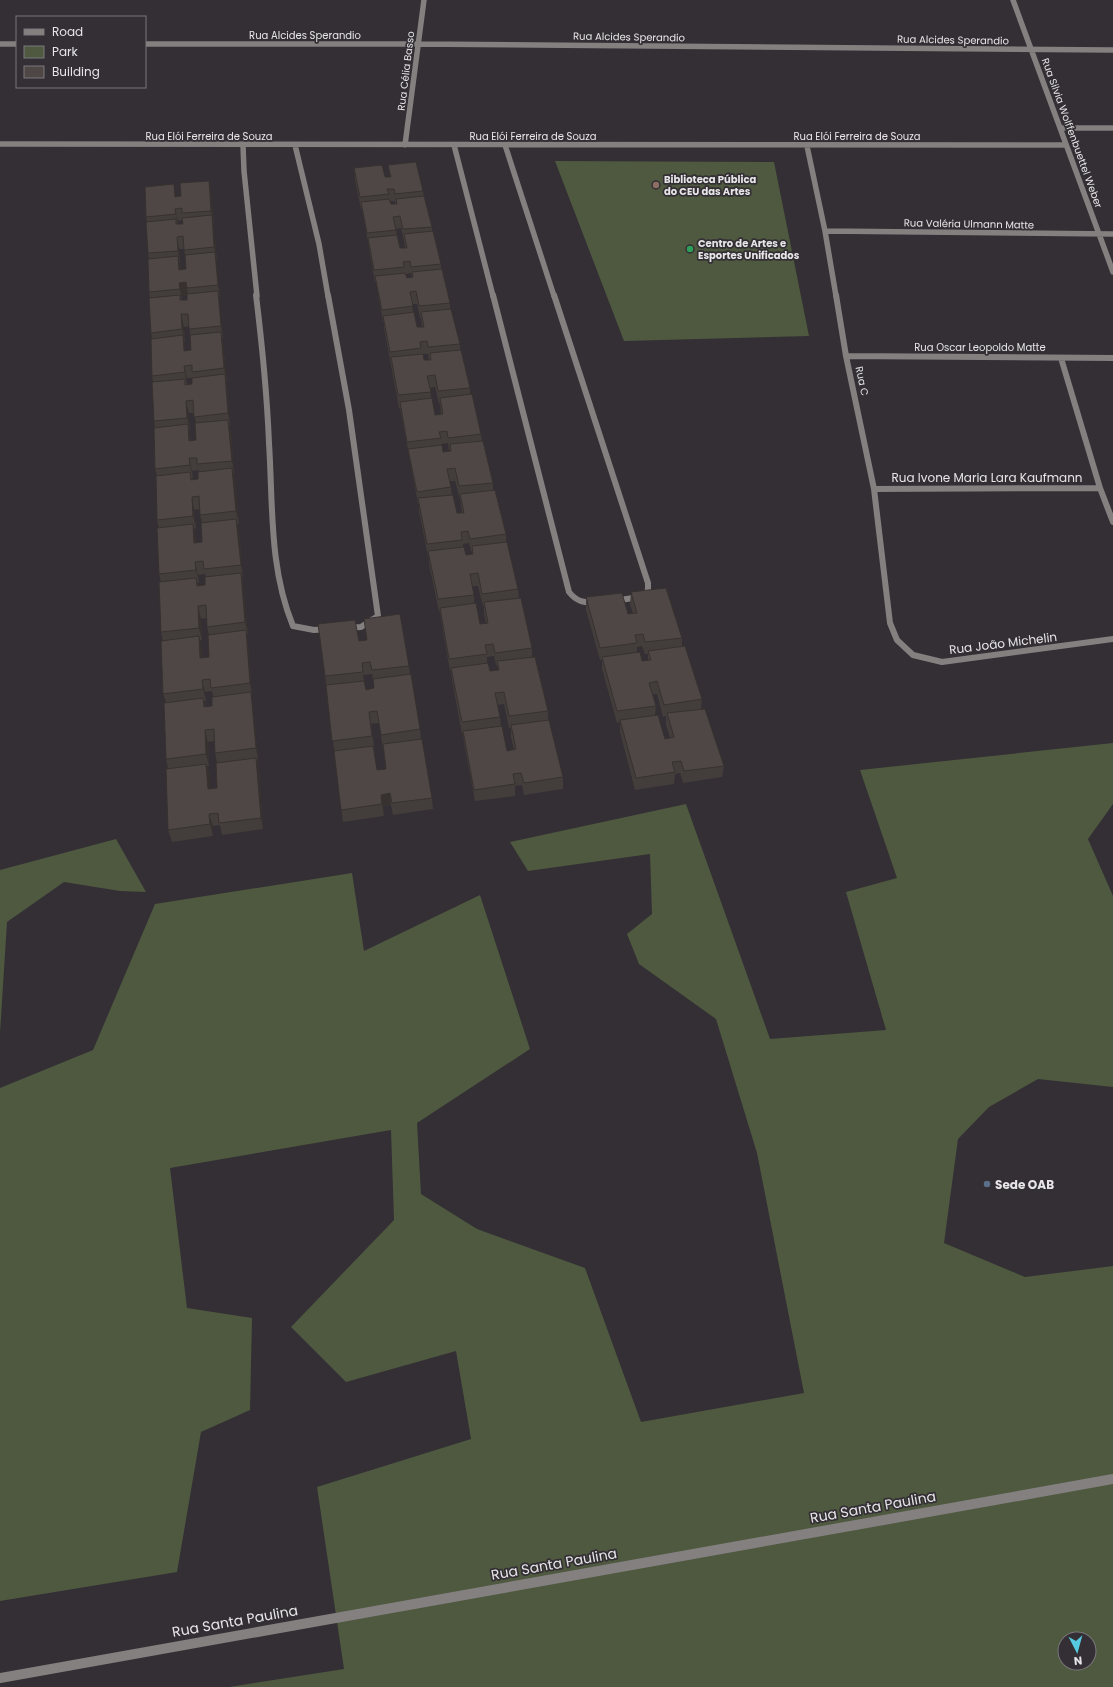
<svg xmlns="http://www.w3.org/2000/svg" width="1113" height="1687" font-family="Poppins,sans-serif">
<rect width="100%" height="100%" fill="#332f34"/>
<path fill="#4e5940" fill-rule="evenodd" d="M555,161L774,162L809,336L624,341Z
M1113,743V804L1088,839L1113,896V1087L1038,1079L989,1107L958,1139L944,1243L1025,1277L1113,1266V1687H229L344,1669L317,1487L471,1439L456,1351L346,1382L291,1327L394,1220L391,1130L170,1168L187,1308L252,1318L250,1410L201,1432L177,1572L0,1601V1088L93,1050L155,904L352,873L364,951L480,895L530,1049L417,1123L421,1194L477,1229L585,1268L641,1422L804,1393L757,1153L716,1019L639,964L627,934L652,914L650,854L528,871L510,842L686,804L770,1039L886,1030L846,892L897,878L860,770ZM1065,1639H1089V1663H1065Z
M116,839L146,892L120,891L64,882L7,922L0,1033V870Z"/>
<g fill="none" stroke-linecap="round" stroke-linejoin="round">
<path stroke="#848080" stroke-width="10" d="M0,1678L1113,1479"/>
<path stroke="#848080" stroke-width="5.5" d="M1013,0L1113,272
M0,44H17
M145,44H418L1113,50
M1060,128H1113
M0,144L1066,145
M243,145L244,171L257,296
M295,145L319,244L328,296
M405,145L424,0
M454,145L493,296
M505,145L554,296
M807,146L825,231L836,296
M825,231L1113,234"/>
<path stroke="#848080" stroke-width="6" d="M256,295C262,344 267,394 269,443C273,505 269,568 293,626L314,630L328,629
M328,295L349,410L378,616L361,627L346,628
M493,295L569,592C577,602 584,603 596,602
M554,295L648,583V591L640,597L613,601
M836,295L846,356L874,489L890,623L897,640L913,655L942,662L1113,639
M846,356L1113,358
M1061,358L1100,488L1113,522
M874,489L1100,488"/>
</g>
<path fill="#433d3b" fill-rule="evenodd" d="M388,165L423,191L424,196L432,227V232L441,264V269L450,303V309L460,344V350L470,388V394L481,434L482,441L493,483V490L506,534V542L518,589L519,598L532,648V657L548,711V720L563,777V789L524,795L522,785L515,786V796L475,801L464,743L463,734H462L452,680L451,671H450L441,620L440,611L439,612L429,564V556H428L419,511V504H418L410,461L409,454L401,414L400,408H399L384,328V322H383L376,282H375L362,209H361L355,180L354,168L385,177H390ZM390,201H395V204H391ZM401,228L404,241L405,248H400L397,235L396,229ZM411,273L412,278H407L406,274ZM412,304H417L420,318H421L422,327H417L413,312ZM422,354H428L429,360H424ZM435,387L439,404L440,403L441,414L435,415L431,398L430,388ZM448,443L449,450H450V451L443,452L441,444ZM450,481H455L460,499L462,513H457L452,495L451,487ZM469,543L471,551H472V554L466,555L463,547V544ZM472,586H478L483,606H484V614L486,623L480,624L474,603V595ZM494,656L496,665H497L498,670L490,671L487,663V657ZM504,704L509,728H511V737L514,750L507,751L501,726L500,717L498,705Z
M209,181L211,193L214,223H213L217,259H216L220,297H219L223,338H222L223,344L227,381H226L227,387L230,425H229L231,432L234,473H233L235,480L239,524H237L239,531L243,577H242L243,585L248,634H246L248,642L252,695H251L253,704L258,760H257L259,769L263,829L222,835L220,825L213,826V836L172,842L168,830V769L166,759V702L163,694V641L161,632V582L159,574V528L157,520V476L155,469V428L154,421L153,382L152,376V338L151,333L150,297L149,292V259L148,253L147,222L146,217L176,196H181ZM182,220L183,224H178V221ZM179,249H184L185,255L186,269H181L180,263ZM187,295V300H182V296ZM189,326L190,335L191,350L185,351L184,342H185L184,327ZM187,378H193L192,384L187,385ZM189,413H194L196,423V440L191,441L189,430H190ZM199,470L198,479H192L191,478H193L192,471ZM200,509V515L202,523V542L196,543V536L194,529L196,528L194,510ZM205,574L206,577L205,585L198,586L197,583L199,582L198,575ZM207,618V627L209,635V657L203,658L202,648L200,640H202L201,619ZM212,691L213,696L212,706L205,707L204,701H206L205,692ZM214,741L215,753L217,763V788L210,789V776L207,766H209L208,742Z
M631,592L682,638V646L702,699L701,709L724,766L722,777L683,783L680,773L675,774L674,784L635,790L620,732V722L617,723L602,669V660H600L586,610V597L628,614H633L630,604ZM642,646L645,654H648V660L642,661L637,652V647ZM653,694H657L663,717L666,716V725L670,738L665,739L655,715L656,706Z
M359,641L409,666L410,674L420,729L421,739L432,798L433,809L393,815L391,805L383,806L384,816L343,822L325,676ZM372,674L374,688L366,690L363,675ZM379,723L386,769L377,770L371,724Z"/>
<path fill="#373230" d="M209,181L211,193L214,223L211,211Z
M174,184L176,196L177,209L175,197Z
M175,209L178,221V226L176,214Z
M212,215L214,228L217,259L214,247Z
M177,237L179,249L180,263L178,251Z
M215,252L217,264L220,297L218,285Z
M178,256L181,268V282L179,270Z
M186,282L187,288L188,295L182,296V301L179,283Z
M218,291L220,303L223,338L221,326Z
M181,314L184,327L185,342L182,329Z
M221,332L223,344L227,381L224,368Z
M183,335L185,348L186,363L184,351Z
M184,366L187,378V385L185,372Z
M225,374L227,387L230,425L228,413Z
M186,401L189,413L190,430L187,418Z
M228,420L231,432L234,473L232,461Z
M188,424L190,436L191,454L189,441Z
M189,458L192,471L193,478L190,465Z
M232,468L235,480L239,524L236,511Z
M192,497L194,510L196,528L193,516Z
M236,519L239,531L243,577L241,565Z
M193,524L196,536L197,555L194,543Z
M195,562L198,575L199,582L196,570Z
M241,573L243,585L248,634L245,622Z
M198,606L201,619L202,640L199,628Z
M246,630L248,642L252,695L250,683Z
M199,636L202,648L203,670L200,658Z
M202,680L205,692L206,701L203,689Z
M251,692L253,704L258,760L256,748Z
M205,730L208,742L209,766L206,754Z
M256,758L259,769L263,829L261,818Z
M206,764L210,776L211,801L208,789Z
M390,793L391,805L383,806L384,816L381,795Z
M209,814L213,826V836L210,824Z"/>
<path fill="#4e4745" stroke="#373230" d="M416,162L423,191L395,194L394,189H387L389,194L360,197L354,168L382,165L385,177H391L388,165Z
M209,181L211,211L182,213V208L175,209L176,214L146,217L145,187L174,184L175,197L181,196L180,183Z
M424,196L432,227L403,229L400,216L393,217L396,230L367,233L361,202L389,199L391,204H397L396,199Z
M212,215L214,247L184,250L183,236L177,237L178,251L148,253L146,222L176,219V224H183L182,218Z
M433,231L441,264L411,267L410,261L403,262L404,267L374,270L368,238L397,235L400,248H407L404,234Z
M215,252L218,285L187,288L186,282L179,283L180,289L149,292L148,259L178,256L179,270L186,269L185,255Z
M442,269L450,303L419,306L416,291L410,292L413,306L382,310L375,276L405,273L407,278L413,277L412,272Z
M218,291L221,326L189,329L188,314H181L182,329L151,333L149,298L180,295V300H187V294Z
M451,309L460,344L428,347L427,341L420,342L421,348L390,352L383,316L414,312L417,327H424L421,312Z
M221,332L224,368L192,372V365L184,366L185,372L152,376L151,339L183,335L184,351L191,350L190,335Z
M461,350L470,388L438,391L435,375L427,376L431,392L398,395L391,357L423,354L424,360H431L430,353Z
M225,374L228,413L194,417L193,400L186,401L187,418L154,421L152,382L185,379V385L192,384V378Z
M472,394L481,434L448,438L447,431L439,432L441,438L407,442L400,402L432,398L435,415L443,414L440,398Z
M228,420L232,461L197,464V458H189L190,465L155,469L154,428L188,424L189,441L196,440L195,423Z
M483,441L493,483L459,486L455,468L447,469L451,487L417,492L408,449L442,445L443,452L451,451L450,444Z
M232,468L236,511L200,515L199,496L192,497L193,516L157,520L156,476L190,472L191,480L198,479V472Z
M495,490L506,534L470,539L468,531L461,532L462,540L427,544L418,498L453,495L457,513H464L460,494Z
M236,519L241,565L204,569L203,561L195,562L196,570L159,574L157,528L193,524L194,543L202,542L201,523Z
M507,542L518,589L482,594L478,573L470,574L474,595L438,599L428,551L464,547L466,555L473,554L472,546Z
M241,573L245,622L207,627L206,605L198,606L199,628L161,632L159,582L196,578L197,586L205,585V577Z
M666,588L682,638L645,642L643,634L635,635L637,643L600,648L586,597L622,593L628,614L637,613L631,592Z
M521,598L532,648L495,653L493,644L485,645L487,654L449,659L440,608L476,603L480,624L488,623L484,602Z
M400,614L409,666L372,670L370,662L362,663L363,672L325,676L318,624L355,620L359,641L367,640L364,619Z
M246,630L250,683L211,688L210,679L202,680L203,689L163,694L161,641L199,636L200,658L209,657L208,635Z
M685,646L702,699L664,705L657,681L649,683L656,706L617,711L602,657L640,652L642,661L651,660L648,651Z
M535,657L548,711L509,716L504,692L495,693L500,717L462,722L451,668L488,663L490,671L499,670L497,661Z
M411,674L420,729L381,735L377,711L369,712L372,736L332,741L326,685L364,681L366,690L374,688L373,679Z
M251,692L256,748L215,753L214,729L205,730L206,754L166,759L164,703L203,698L204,707L212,706V697Z
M705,709L724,766L684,771L681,761L672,762L675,772L636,778L620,720L658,715L665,739L674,737L667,713Z
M549,720L563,777L524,783L521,773L513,774L515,784L474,790L463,731L502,726L507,751L516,749L511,725Z
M422,739L432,798L392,803L390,793L381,795L382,804L341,810L334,751L373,746L377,770L386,769L383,744Z
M256,758L261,818L219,823L218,813L209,814L210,824L168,830L166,769L206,764L208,789L217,788L216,763Z"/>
<circle fill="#8d6e63" stroke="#332f34" stroke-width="1.5" cx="656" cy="185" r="4"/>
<circle fill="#2e9e5b" stroke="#332f34" stroke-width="1.5" cx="690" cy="249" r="4"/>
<circle fill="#5c6f8a" stroke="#332f34" stroke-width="1.5" cx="987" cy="1184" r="4"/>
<g text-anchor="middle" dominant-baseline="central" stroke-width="3.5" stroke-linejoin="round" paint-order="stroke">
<g font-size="10" fill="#e7e5e8" stroke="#332f34">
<text x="305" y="35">Rua Alcides Sperandio</text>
<text transform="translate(629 37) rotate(1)">Rua Alcides Sperandio</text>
<text transform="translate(953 40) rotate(1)">Rua Alcides Sperandio</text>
<text transform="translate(406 71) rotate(-83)">Rua Célia Basso</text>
<text transform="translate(1072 133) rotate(70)">Rua Silvia Wolffenbuettel Weber</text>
<text x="209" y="136">Rua Elói Ferreira de Souza</text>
<text x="533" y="136">Rua Elói Ferreira de Souza</text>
<text x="857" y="136">Rua Elói Ferreira de Souza</text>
<text transform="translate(969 224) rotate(1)">Rua Valéria Ulmann Matte</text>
<text x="980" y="347">Rua Oscar Leopoldo Matte</text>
<text transform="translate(862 381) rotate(78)">Rua C</text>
</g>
<g font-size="10" font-weight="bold" fill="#e7e5e8" stroke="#332f34" text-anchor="start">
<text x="664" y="179">Biblioteca Pública<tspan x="664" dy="12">do CEU das Artes</tspan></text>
<text x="698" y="243">Centro de Artes e<tspan x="698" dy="12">Esportes Unificados</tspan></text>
</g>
<g font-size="12" fill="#e7e5e8" stroke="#332f34">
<text x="987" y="477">Rua Ivone Maria Lara Kaufmann</text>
<text transform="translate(1003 643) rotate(-7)">Rua João Michelin</text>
</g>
<g font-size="12" font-weight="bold" fill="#e7e5e8" stroke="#332f34" text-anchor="start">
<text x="995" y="1184">Sede OAB</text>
</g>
<g font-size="14" fill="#e7e5e8" stroke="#332f34">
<text transform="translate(873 1507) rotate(-10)">Rua Santa Paulina</text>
<text transform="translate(554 1564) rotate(-10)">Rua Santa Paulina</text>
<text transform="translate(235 1621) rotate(-10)">Rua Santa Paulina</text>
</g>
</g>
<rect x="16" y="16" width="130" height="72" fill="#332f34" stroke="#7b787c"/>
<rect x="24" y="29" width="20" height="6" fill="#848080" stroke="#7b787c"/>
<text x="52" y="36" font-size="12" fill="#e7e5e8">Road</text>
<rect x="24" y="46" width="20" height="12" fill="#4e5940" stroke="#7b787c"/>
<text x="52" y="56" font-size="12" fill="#e7e5e8">Park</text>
<rect x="24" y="66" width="20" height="12" fill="#4e4745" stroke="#7b787c"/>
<text x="52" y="76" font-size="12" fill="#e7e5e8">Building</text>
<g transform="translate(1077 1651) rotate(174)"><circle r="19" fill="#332f34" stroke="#7b787c"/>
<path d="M0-3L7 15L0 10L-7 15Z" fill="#55cae0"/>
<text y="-6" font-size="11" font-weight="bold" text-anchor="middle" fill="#e7e5e8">N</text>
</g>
</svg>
